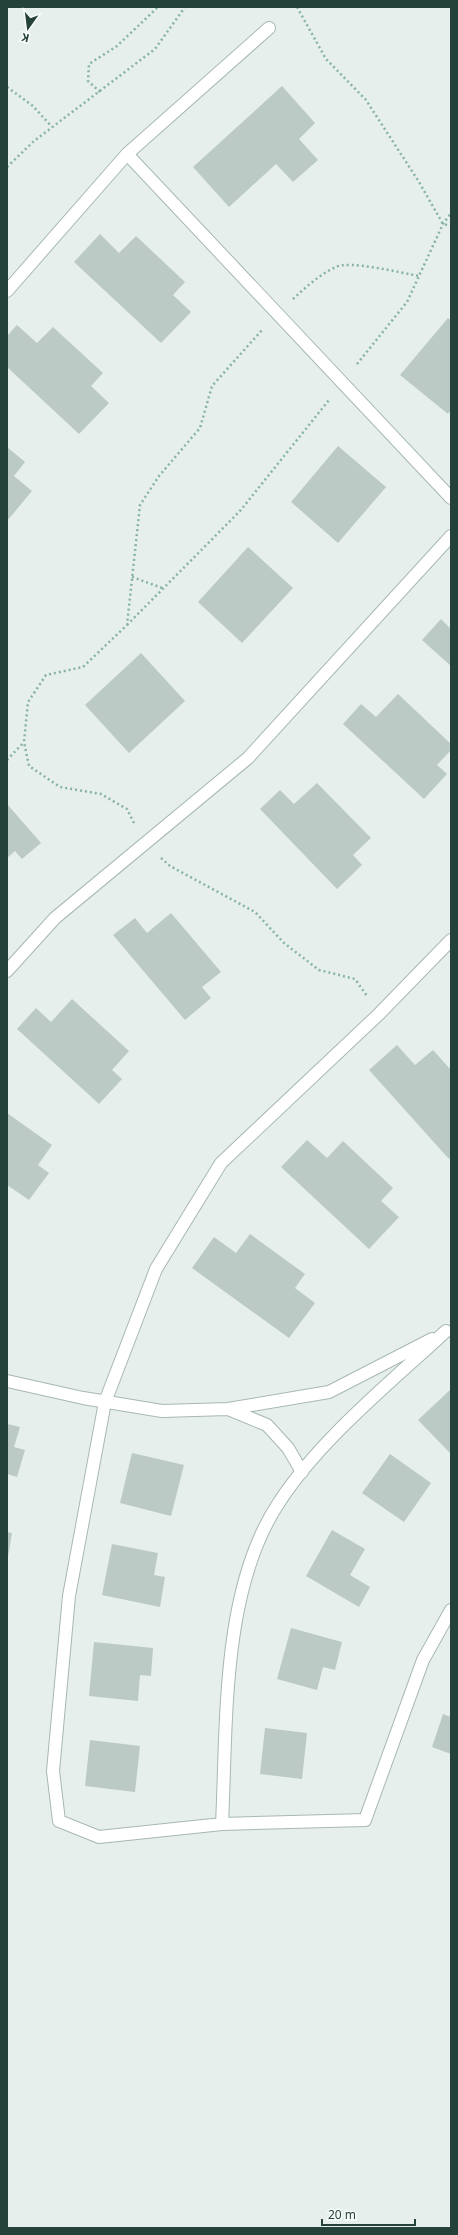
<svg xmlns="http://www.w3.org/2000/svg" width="458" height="2235" font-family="'Noto Sans',sans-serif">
<rect width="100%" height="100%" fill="#e6efeb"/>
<path fill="#bbcac4" d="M282,86L315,123L299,139L318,160L293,182L276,164L229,207L193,167Z
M100,234L119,253L136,236L185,282L173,295L191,312L161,343L74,262Z
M448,318L451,320V410L448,414L400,375Z
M17,325L37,343L53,327L103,373L91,386L109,403L79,434L7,367V336Z
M338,446L386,487L338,543L291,502Z
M7,447L25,462L14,476L32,491L7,521Z
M248,547L293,588L242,643L198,602Z
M441,619L451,629V666L422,640Z
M141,653L185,701L129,753L85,705Z
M398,694L451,744V750L437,765L447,774L424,799L343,724L361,704L376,717Z
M317,783L371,838L353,855L362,865L337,889L260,809L280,790L294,804Z
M7,804L41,843L22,859L15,851L7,858Z
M171,913L221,972L202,987L211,998L185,1020L113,935L135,918L147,933Z
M72,999L129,1051L112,1070L122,1079L99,1104L17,1029L36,1008L51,1022Z
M397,1045L415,1065L433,1050L451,1070V1157L449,1159L369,1070Z
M7,1113L52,1145L38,1165L49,1173L29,1200L7,1185Z
M307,1140L327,1158L343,1141L393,1188L381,1201L399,1217L369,1249L281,1167Z
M250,1234L305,1274L295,1288L315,1303L289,1338L192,1268L214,1237L236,1253Z
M451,1389V1454L418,1420Z
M7,1424L20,1427L14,1447L25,1450L17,1477L7,1474Z
M132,1453L184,1465L171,1516L120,1503Z
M390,1454L431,1483L404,1522L362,1493Z
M332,1530L365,1549L350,1575L370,1587L359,1607L306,1576Z
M7,1532L12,1533L8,1557H7Z
M112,1544L158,1553L154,1575L165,1577L160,1607L102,1595Z
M291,1628L342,1642L335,1670L323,1667L317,1690L277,1679Z
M94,1642L153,1648L151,1676L140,1675L138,1701L89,1696Z
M443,1714L451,1717V1754L432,1747Z
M265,1728L307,1733L302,1779L260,1774Z
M90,1740L140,1746L135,1792L85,1786Z"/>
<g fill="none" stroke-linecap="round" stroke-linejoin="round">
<defs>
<path id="street" d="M127,154L451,498
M7,291L127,154L269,28
M7,971L55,918L248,758L451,536
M446,1331C390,1383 319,1440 278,1504C221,1591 227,1723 222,1824L99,1837L59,1821L53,1771L69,1596L105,1402L156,1269L221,1163L379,1014L451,940
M7,1381L83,1398L162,1411L228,1409L329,1392L432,1339
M228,1409L267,1425L288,1448L302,1472
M222,1824L365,1820L423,1660L451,1610"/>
</defs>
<use href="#street" stroke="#a8b8b2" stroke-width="14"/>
<path stroke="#86b3a5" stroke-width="2.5" stroke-dasharray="2 3" stroke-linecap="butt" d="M297,7L326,59L366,100L419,182L443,224L451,226
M7,87L33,106L52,127
M100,92L88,81L89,64L117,46L158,7
M7,167L34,141L155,49L185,7
M293,299C306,287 320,274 336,267C349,260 402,273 419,276
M357,364L407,302L443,224L451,213
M132,577L165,589
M127,625L240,511L329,400
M7,760L24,742
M134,823L127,809L101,794L60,787L29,766L24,742L28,702L46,675L83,667L127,625L140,505L159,476L200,428L212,386L262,330
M161,858L170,866L255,912L284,943L319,970L355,979L367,996"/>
<use href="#street" stroke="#fff" stroke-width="12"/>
</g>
<rect width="458" height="2235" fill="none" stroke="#24423a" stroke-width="16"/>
<g transform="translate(28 28) rotate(194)" stroke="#f7fbf9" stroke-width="3" paint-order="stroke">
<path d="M0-3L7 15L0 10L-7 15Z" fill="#24423a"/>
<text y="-6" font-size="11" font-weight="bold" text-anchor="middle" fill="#24423a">K</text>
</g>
<path d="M322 2219v6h93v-6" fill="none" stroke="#24423a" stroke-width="2"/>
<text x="328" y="2219" font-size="12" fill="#24423a" stroke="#f7fbf9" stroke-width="3" paint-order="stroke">20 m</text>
</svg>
